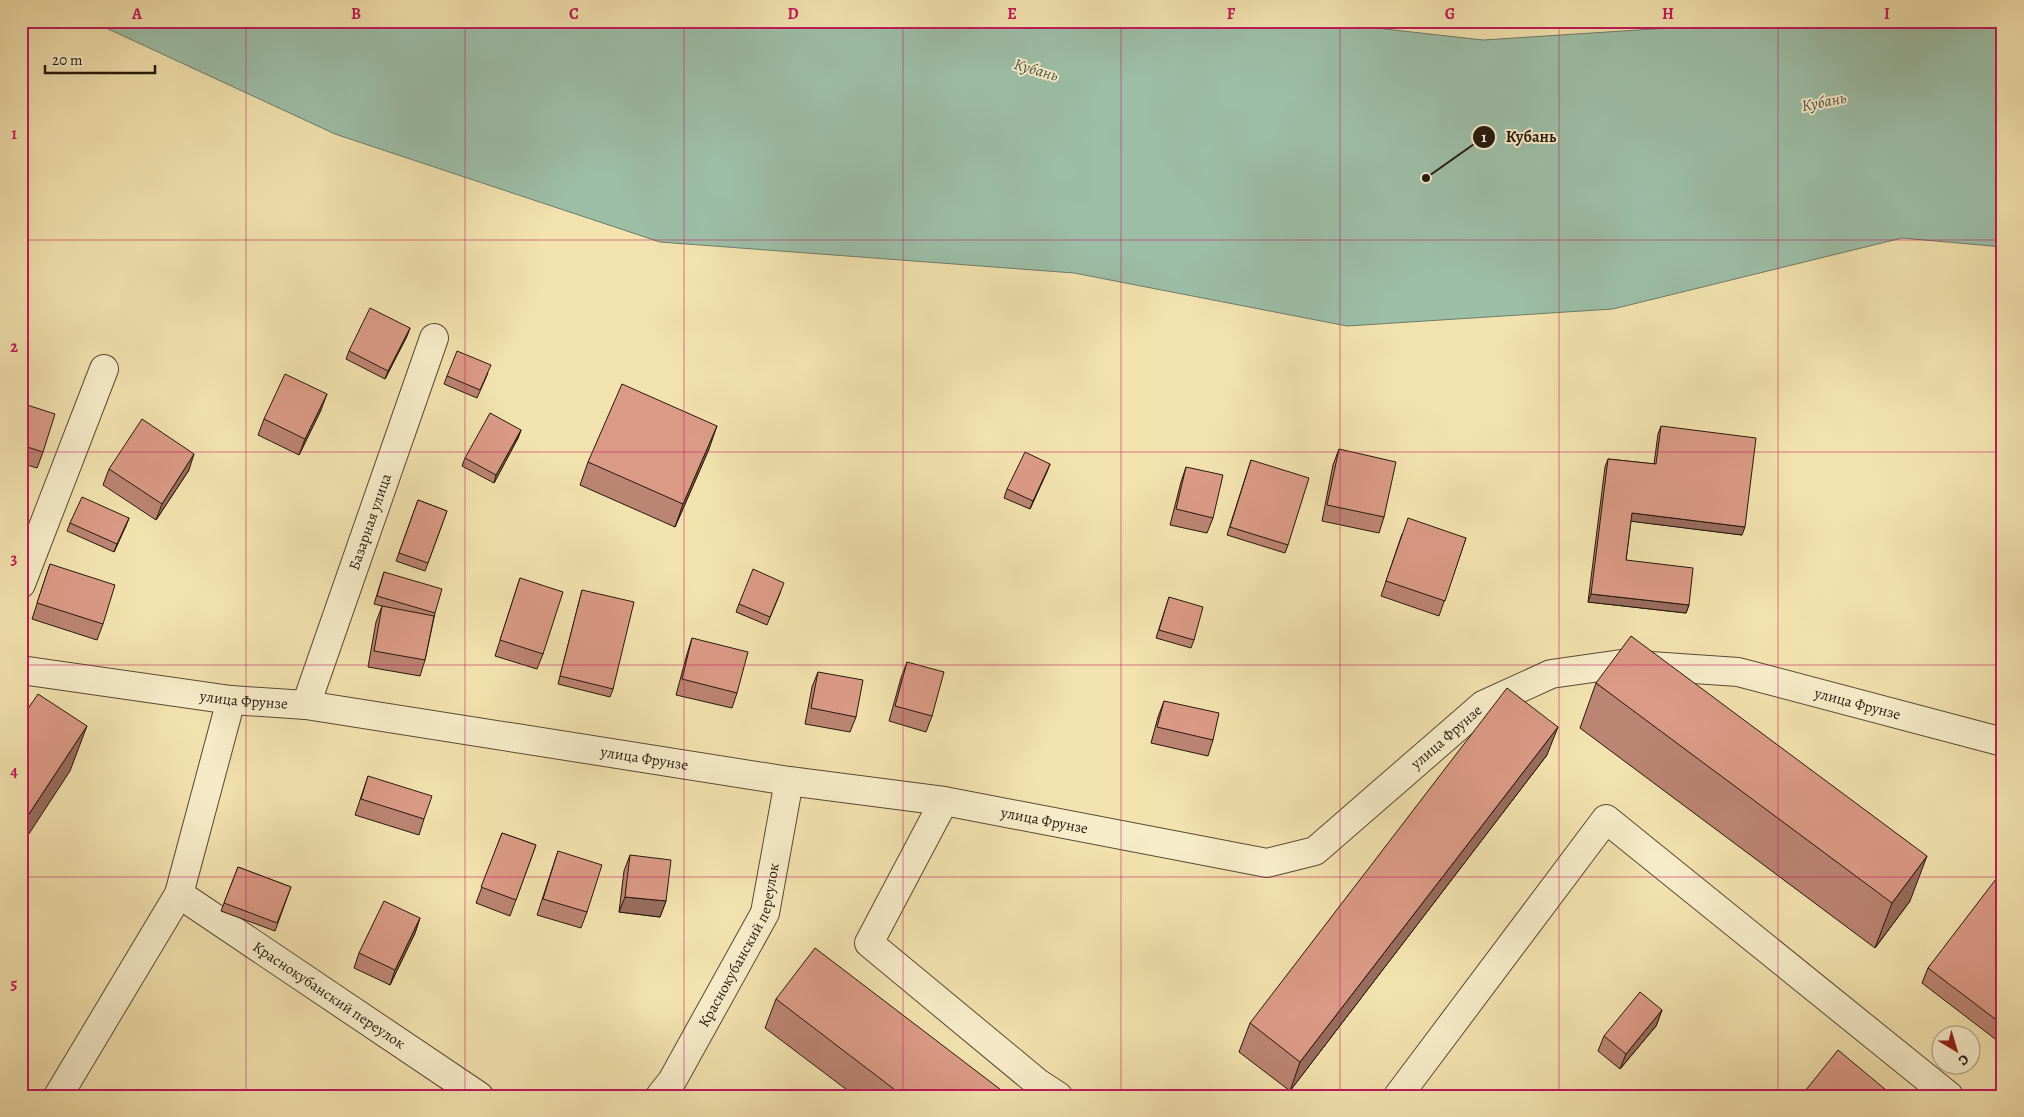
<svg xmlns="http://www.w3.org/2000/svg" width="2024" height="1117" font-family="Alegreya,serif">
<rect width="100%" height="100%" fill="#f2e2ae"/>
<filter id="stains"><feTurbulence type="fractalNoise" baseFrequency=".004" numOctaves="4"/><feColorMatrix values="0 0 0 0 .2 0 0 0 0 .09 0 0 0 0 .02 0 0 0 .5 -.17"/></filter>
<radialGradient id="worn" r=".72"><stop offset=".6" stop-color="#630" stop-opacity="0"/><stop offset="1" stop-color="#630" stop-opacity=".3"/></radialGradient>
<path fill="#9cbea7" stroke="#6c7c69" d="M91,21H1314L1483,40L1778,21H2003V247L1902,238L1613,309L1347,326L1074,273L660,242L335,134Z"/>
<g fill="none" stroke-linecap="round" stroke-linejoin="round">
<defs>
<g id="minor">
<path d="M21,584L104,369"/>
<path id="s1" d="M21,670L231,700L306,705L789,781L944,801L1267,863L1315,851L1483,705L1551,674L1621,664L1738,672L2003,742"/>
<path id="s2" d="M306,705L434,338"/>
<path d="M944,801L869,943L1038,1083L1058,1096"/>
<path id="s3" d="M179,894L479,1096"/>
<path d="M58,1096L179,894L231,700"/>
<path id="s4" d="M660,1096L672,1081L765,913L789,781"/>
<path d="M1398,1096L1606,819L1949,1096"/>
</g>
</defs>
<use href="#minor" stroke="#584a34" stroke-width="30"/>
<use href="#minor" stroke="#f7ecca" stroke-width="28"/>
</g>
<path fill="#bc8473" stroke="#24180c" d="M410,328L407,336L385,379L346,359L349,351Z
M488,373L477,398L444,384L447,376Z
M21,403L43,452L37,468L21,463Z
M321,410L299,455L258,435L264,419Z
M1661,426L1742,535L1631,521L1626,560L1689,605L1686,613L1588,602L1605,467L1608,459L1654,464L1658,434Z
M521,430L518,438L494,483L462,466L465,458Z
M709,449L675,527L580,485L588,462Z
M1339,449L1384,517L1379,533L1322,521L1333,465Z
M1251,460L1288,545L1285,553L1227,535Z
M1050,464L1030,509L1004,498L1007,489Z
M1186,467L1213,518L1207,533L1170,525L1181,482Z
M109,469L189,470L156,520L103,485Z
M418,500L447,511L425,571L396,561Z
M129,518L114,552L67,531L70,523Z
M1402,534L1466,538L1439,616L1381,596Z
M50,564L103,624L97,640L32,619Z
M384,572L435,613L425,660L420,676L368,667L376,622L382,606L374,604Z
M520,578L543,654L537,669L495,656Z
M582,590L613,689L610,697L558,684L580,598Z
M781,591L767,625L736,612L739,604Z
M1169,597L1194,640L1191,648L1156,638Z
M692,638L737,693L732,708L676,695L687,654Z
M907,662L932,716L926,732L889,721L901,678Z
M818,672L856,717L850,732L805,724L812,687Z
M1596,683L1910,901L1875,948L1580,728Z
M1164,701L1213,740L1208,756L1151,743L1158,717Z
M1547,755L1290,1091L1239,1052L1250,1023Z
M368,776L424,819L419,835L355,815Z
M502,833L536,845L510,916L476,903Z
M558,851L587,912L581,928L537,915Z
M630,855L666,901L660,917L619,912L624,871Z
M238,867L291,887L275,931L221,911Z
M2003,878V1045L1922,983L1928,968Z
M420,918L415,933L390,985L354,968L359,953Z
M776,999L1009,1096H855L765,1028Z
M1662,1010L1656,1026L1620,1069L1598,1051L1604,1036Z"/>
<path fill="#996c5e" stroke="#24180c" d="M410,328L407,336L385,379L388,371Z
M327,394L321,410L299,455L305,439Z
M717,426L709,449L675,527L683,504Z
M521,430L518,438L494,483L496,475Z
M194,454L189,470L156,520L162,504Z
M1050,464L1047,472L1030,509L1033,501Z
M1632,513L1745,527L1742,535L1629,521Z
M129,518L126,526L114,552L117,544Z
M1591,594L1689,605L1686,613L1588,602Z
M87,726L70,771L21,846V826Z
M1558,727L1547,755L1290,1091L1300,1062Z
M1927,856L1910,901L1875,948L1892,903Z
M625,897L666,901L660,917L619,912Z
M420,918L415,933L390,985L395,970Z
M1662,1010L1656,1026L1620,1069L1626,1054Z"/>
<path fill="#db9a86" stroke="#24180c" d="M370,308L410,328L388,371L349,351Z
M457,351L491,365L480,390L447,376Z
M285,374L327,394L305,439L264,419Z
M622,384L717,426L683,504L588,462Z
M21,403L55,414L43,452L21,445Z
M490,413L521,430L496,475L465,458Z
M142,419L194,454L162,504L109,469Z
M1661,426L1756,438L1745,527L1632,513L1626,560L1693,568L1689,605L1591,594L1608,459L1656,464Z
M1339,449L1396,462L1384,517L1327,505Z
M1025,452L1050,464L1033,501L1007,489Z
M1251,460L1309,478L1288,545L1230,527Z
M1186,467L1223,475L1213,518L1176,509Z
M82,497L129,518L117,544L70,523Z
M418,500L447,511L428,563L399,553Z
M1408,518L1466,538L1445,601L1386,581Z
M50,564L115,585L103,624L37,603Z
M753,569L784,583L770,617L739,604Z
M384,572L442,589L435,613L377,596Z
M520,578L563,592L543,654L500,640Z
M582,590L634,602L613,689L560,676Z
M1169,597L1203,607L1194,640L1159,630Z
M382,606L434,616L425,660L374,651Z
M1631,636L1927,856L1892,903L1596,683Z
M692,638L748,652L737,693L682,679Z
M907,662L944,672L932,716L895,706Z
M818,672L863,680L856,717L811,708Z
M1507,688L1558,727L1300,1062L1250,1023Z
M38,694L87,726L21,826V719Z
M1164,701L1219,713L1213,740L1157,727Z
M368,776L432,796L424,819L361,799Z
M502,833L536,845L516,900L481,887Z
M558,851L602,865L587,912L543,899Z
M630,855L671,860L666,901L625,897Z
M238,867L291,887L277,923L224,903Z
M2003,878V1025L1928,968L1996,879Z
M384,901L420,918L395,970L359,953Z
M815,948L1009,1096H903L776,999Z
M1640,992L1662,1010L1626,1054L1604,1036Z
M1838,1050L1892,1095V1096H1801Z"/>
<path fill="none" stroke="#c2185b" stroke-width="1" stroke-opacity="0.55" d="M246,21V1096M465,21V1096M684,21V1096M903,21V1096M1121,21V1096M1340,21V1096M1559,21V1096M1778,21V1096M21,240H2003M21,452H2003M21,665H2003M21,877H2003"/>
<g text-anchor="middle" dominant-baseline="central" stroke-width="4" stroke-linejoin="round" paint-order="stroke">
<g font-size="15" fill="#24180c" stroke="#f7ecca">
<text stroke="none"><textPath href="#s2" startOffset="194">Базарная улица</textPath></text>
<text stroke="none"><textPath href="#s1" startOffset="225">улица Фрунзе</textPath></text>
<text stroke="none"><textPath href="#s1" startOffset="1920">улица Фрунзе</textPath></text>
<text stroke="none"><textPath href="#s1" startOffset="1485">улица Фрунзе</textPath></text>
<text stroke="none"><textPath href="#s1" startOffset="630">улица Фрунзе</textPath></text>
<text stroke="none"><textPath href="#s1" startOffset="1035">улица Фрунзе</textPath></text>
<text stroke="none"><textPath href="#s4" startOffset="172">Краснокубанский переулок</textPath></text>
<text stroke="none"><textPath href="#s3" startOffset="181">Краснокубанский переулок</textPath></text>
</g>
<g font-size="16" font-style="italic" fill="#4e5242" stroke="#f7ecca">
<text transform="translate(1036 70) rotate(16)">Кубань</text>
<text transform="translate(1824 102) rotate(-11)">Кубань</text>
</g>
</g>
<path fill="none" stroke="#24180c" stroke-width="2" d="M1426 178L1484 137"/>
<g fill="#24180c" stroke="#f7ecca" stroke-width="2">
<circle cx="1426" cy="178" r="5"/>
<circle cx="1484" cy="137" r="12"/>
</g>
<g font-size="15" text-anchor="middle" font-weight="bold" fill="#fff">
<text x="1484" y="142">1</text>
</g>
<g font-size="16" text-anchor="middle" font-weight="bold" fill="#24180c" stroke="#f7ecca" stroke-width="4" stroke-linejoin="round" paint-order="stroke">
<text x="1531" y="142">Кубань</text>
</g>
<rect width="2024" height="1117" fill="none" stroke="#f2e2ae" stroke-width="55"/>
<g transform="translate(1956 1050) rotate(142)"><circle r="24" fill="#f7ecca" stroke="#a3977e"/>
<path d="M0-4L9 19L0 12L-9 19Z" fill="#8f2418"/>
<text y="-8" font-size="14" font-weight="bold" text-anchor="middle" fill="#24180c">С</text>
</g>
<path d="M45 65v8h110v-8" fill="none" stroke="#24180c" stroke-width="2.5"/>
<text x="52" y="65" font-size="15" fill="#24180c" stroke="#f7ecca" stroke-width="4" paint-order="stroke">20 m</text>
<rect x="28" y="28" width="1968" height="1062" fill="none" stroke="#c2185b" stroke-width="2"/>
<g font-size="16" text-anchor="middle" font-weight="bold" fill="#c2185b">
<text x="137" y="19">A</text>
<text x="356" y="19">B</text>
<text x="574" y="19">C</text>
<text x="793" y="19">D</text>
<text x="1012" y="19">E</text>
<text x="1231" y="19">F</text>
<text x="1450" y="19">G</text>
<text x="1668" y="19">H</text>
<text x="1887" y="19">I</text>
<text x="14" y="139">1</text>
<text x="14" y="352">2</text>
<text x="14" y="564">3</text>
<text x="14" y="777">4</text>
<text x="14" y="989">5</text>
</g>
<rect width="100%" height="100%" filter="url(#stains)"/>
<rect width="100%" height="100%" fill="url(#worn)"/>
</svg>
